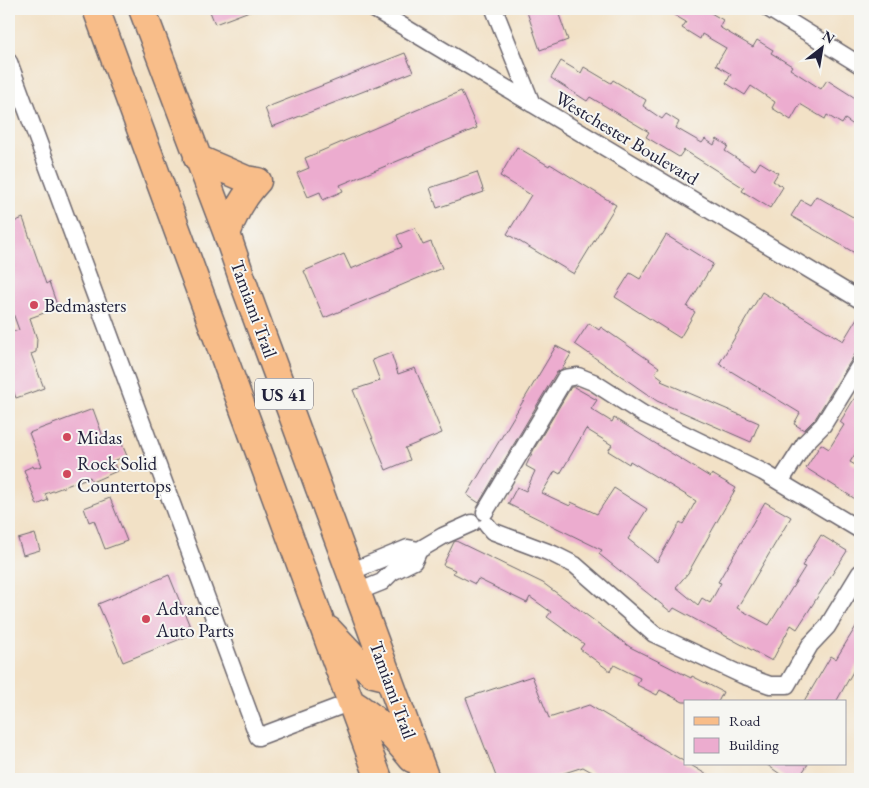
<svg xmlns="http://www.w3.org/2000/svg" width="869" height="788" font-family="'EB Garamond',serif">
<rect width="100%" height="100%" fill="#f6f6f2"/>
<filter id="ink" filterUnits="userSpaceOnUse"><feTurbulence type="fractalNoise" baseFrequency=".02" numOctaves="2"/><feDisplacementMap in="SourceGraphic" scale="10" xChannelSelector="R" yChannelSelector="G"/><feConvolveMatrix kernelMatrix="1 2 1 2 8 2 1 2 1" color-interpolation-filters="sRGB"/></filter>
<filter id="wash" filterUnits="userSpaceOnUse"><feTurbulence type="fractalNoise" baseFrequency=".0096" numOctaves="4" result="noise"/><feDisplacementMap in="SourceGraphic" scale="20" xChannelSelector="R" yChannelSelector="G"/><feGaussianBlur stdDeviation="1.12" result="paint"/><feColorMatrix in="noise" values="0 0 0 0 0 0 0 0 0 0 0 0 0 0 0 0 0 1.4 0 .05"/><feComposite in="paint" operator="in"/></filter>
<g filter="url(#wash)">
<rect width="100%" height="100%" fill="#f2e1c6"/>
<g id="blocks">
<path fill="#ecaccf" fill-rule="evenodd" d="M209,9H251L252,10L215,24Z
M526,9H557L568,40L540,50Z
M664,9H704L723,20L719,27L753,47L757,40L773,50L771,53L792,66L790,69L821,89L827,80L860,101V117L855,126L845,119L842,124L827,115L825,119L800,104L791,120L772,108L775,102L751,86L745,95L726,83L731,74L716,65L726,48L702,34L700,39L682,28L686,22Z
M405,53L413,72L272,127L265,108Z
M561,61L581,73L584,67L611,83L613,80L646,100L643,106L662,119L666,114L679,122L676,128L702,143L705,139L714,145L717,139L728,146L725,151L755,170L760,162L778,173L773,181L783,187L770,208L742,191L744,188L684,150L679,157L646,137L649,132L590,97L587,101L551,78Z
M461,91L477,128L340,185L343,191L323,200L320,192L308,197L297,173L309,168L305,158Z
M517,147L549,166L550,164L616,205L574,274L507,234L531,195L500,176Z
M477,172L484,192L437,208L430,188Z
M816,196L860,221V256L791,216L801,200L810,205Z
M23,218L46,284L49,282L58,308L30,318L37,339L36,352L31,354L44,388L16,398L9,380V333L19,330L9,302V224Z
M415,228L423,245L431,242L442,268L324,318L304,271L344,254L351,269L402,247L397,235Z
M666,235L713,264L687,307L695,312L680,338L615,297L630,273L640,279Z
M762,292L843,341L860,313V346L815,419L804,430L794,424L800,413L719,364Z
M589,323L599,330L601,327L659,367L655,373L663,379L661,381L759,423L751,442L657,401L575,344Z
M556,346L571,354L562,369L556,373L479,503L467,495Z
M391,353L398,374L415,368L442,433L405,448L410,460L386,470L353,390L380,381L372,360Z
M571,387H574L597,400L591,409L612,422L614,418L710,477L712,474L736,488L688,573L676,587L698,605L702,598L710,603L721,583L718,582L765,502L791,517L737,608L769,625L805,567L802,566L821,535L847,551L797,629L791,625L772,661L674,608L671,612L599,554L602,550L508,504L517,487L526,491L535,471L526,466L534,449ZM586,429L612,445L608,451L629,464L630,461L696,501L683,524L680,522L657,562L628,539L647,509L614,488L597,514L571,502L570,506L542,493L555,471L560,474Z
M860,389V446L850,462L860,468V502L806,468L821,444L829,449L844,425L840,422Z
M93,409L105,442L119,437L127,456L113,461L117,471L92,482L90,477L45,494L48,500L37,505L24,470L33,466L34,468L42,466L29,433Z
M110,498L127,541L105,549L94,520L89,522L84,508Z
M35,534L40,550L23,555L18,539Z
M456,541L543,583L630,647L691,678L692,676L723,692L718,702H683L660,690L657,695L637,685L640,678L614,665L610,671L580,649L584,644L547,617L551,612L530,597L527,603L478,579L475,584L453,573L455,570L443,565L454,542Z
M169,575L193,634L123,662L98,604Z
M860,620V659L836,702H804L831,656L836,659Z
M532,676L549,718L589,705L685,762V764H689L714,779H604L583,767L546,779H497L466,698Z
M766,764H808L798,779H787Z"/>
</g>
</g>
<g filter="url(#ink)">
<use href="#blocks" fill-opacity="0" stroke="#6b656c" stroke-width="1"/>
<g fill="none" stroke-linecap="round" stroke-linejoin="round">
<defs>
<path id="minor" d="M374,9L860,300
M494,9L532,104
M769,9L860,65
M9,62L258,737L351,702
M780,482L805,443L823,425L860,365
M485,512L565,378L578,376L593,382L643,414L763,472L860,530
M487,525L492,531L553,554L575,565L654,634L742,675L770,685H787L810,645L827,627L860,573
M350,572L408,548L419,550
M357,592L382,582L392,572L414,561L419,550L443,536L472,523"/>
<path id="primary" d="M96,9L379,779
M142,9L227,234L246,290L426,779
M197,158L246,179L258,181
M227,234C234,214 243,197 258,181
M329,630L359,662L373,674L389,678
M351,702C377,718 393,736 412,759"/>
</defs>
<use href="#minor" stroke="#6b656c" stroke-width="19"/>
<use href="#primary" stroke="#6b656c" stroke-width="29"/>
<use href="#minor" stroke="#fff" stroke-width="16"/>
<use href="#primary" stroke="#f8bd89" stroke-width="26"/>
</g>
</g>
<g fill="#d1495b" stroke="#f6f6f2" stroke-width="2">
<circle cx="34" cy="305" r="5"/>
<circle cx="67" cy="437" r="5"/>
<circle cx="67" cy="474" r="5"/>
<circle cx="146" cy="619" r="5"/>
</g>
<g text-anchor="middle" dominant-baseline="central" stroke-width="4" stroke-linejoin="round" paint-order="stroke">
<rect fill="#f6f6f2" stroke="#626272" stroke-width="1" x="255" y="378.5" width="58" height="31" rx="4"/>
<g font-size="18" font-weight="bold" fill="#22223b">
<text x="284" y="394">US 41</text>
</g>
<g font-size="19" fill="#22223b" stroke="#f6f6f2">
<text transform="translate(627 138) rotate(31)">Westchester Boulevard</text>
<text transform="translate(254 309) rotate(70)">Tamiami Trail</text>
<text transform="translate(393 690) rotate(70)">Tamiami Trail</text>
</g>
<g font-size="19" fill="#22223b" stroke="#f6f6f2" text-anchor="start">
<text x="44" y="305">Bedmasters</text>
<text x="77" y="437">Midas</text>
<text x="77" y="463">Rock Solid<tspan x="77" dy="22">Countertops</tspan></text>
<text x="156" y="608">Advance<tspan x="156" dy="22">Auto Parts</tspan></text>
</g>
</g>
<rect width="869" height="788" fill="none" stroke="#f6f6f2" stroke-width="30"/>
<rect x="684" y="700" width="162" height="65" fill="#f6f6f2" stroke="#a1a1a9"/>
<rect x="694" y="717" width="25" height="8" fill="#f8bd89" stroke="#a1a1a9"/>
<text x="729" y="726" font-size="15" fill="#22223b">Road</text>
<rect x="694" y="738" width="25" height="15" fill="#ecaccf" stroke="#a1a1a9"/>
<text x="729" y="750" font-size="15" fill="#22223b">Building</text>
<g transform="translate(822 48) rotate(31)" stroke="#f6f6f2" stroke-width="4" paint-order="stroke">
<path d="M0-4L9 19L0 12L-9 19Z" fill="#22223b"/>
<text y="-8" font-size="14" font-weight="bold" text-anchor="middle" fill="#22223b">N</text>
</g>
</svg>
